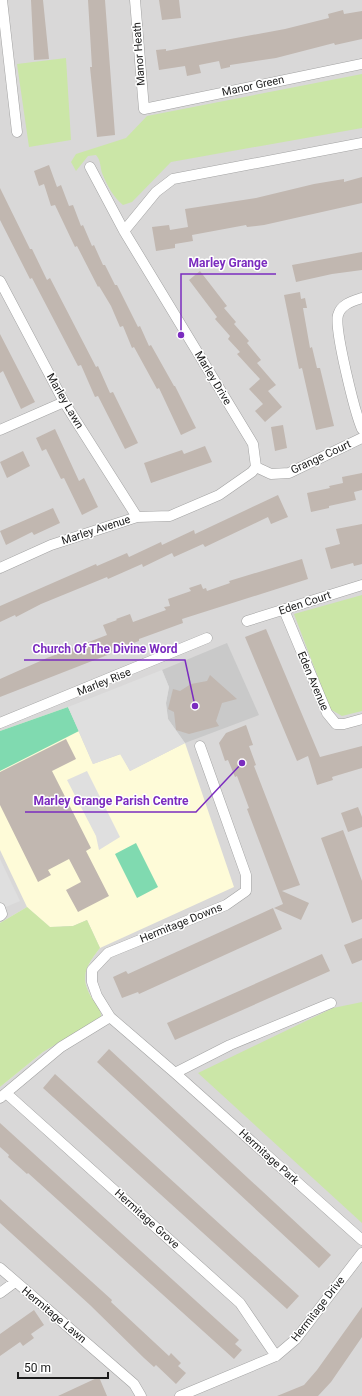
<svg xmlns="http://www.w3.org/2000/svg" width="362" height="1396" font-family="Roboto,sans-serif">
<rect width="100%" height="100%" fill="#ece8e1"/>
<path fill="#d9d8d8" d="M0,0H362V1396H0V1087L43,1052L93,999L87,990L84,976L91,960L100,948L27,907L0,923Z"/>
<path fill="#fefbd8" d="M68,707L93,764L121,754L130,771L185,743L234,887L100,948L87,920L73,926L50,927L27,907L0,850V731Z"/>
<path fill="#c9c9c9" d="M227,643L259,715L185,743L168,719L166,703L169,687L162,670Z"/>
<path fill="#cbe6a7" d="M66,58L71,140L29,147L17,64Z
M362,74V128L171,162L132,202L123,205C113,197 107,185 102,173C100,166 101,161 96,155L88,156L76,171L71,162L76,154L126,138L147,116Z
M362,595V711L342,716L330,709L294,614Z
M27,907L50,927L73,926L87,920L100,948C85,967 79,978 93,1000C98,1006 101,1009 101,1017L43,1052L0,1087V923Z
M362,1002V1223L198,1073L333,1008Z"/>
<path fill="#80dab0" d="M68,707L79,731L0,771V731Z
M136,843L158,887L137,898L115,854Z"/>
<path fill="#dfdfdf" d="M162,670L169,687L166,703L168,719L185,743L130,771L120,754L93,764L68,707Z
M87,771L120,837L99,850L96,836L67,780Z
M0,859L20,901L1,909L0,908Z"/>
<path fill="#c1b7b0" d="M31,0H43L49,59L34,60Z
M88,0H105L115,135L97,137L90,67H92Z
M159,0H179L181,18L162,20Z
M343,10L344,14L362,11V39L335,45L334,43L276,58L230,65V67L221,69L219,61L199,65L201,73L187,76L185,66L159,70L156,50L166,49V51L285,29L329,18L328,14Z
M49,165L57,187L61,185L69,206L73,205L81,226L83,225L92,246L94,245L103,265H105L115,285H117L138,327L140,326L149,346L151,345L174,386H175L196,428L181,435L159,388L157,389L134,347L132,348L123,326L120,327L111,306L99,286L98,287L77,246L75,247L55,205L51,206L44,184L39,186L34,171Z
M362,177V203L264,225L247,227L246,225L192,235L193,241L175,244V248L156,251L152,227L169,225L170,230L188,227L185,209L256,198L314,184L344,179V182Z
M0,188L30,249H32L47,280L50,278L96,367L98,366L110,393L113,392L138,443L125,449L98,396L95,397L81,365L78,366L32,278L30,279L0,220Z
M362,252V270L332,274L296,282L292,265Z
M200,271L227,306L224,308L236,322L234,324L249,341L247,343L261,360L257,363L276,385L268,391L282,407L265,422L255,411L263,404L249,389L260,379L237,354L240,352L228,339L230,336L215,319L217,317L189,280Z
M300,292L301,299L305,298L307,308H303L310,348L312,347L317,368H320L334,426L316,430L302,368L299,369L284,295Z
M0,334L35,402L21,409L3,371L0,373Z
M283,425L287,448L275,451L271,427Z
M55,429L79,481L84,478L98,507L82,515L64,478L61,479L46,449L42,451L36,438Z
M205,446L212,462L151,483L144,463L182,450L184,454Z
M23,451L30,466L7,478L0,462Z
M362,473V490L354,492L356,500L329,506V508L311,512L307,493L330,488L329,486L343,483L342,477Z
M278,495L288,517L271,524L268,517L205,547L203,544L174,557L172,553L143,567L142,564L108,579L107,577L41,604L16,617L15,615L0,622V606L96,564L97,566L127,553L129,557L161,542L162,545L194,530L195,534Z
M53,508L60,523L34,535L32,532L6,545L0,531Z
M362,524V564L354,566L353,563L331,569L325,548L340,544L336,529Z
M302,559L308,579L182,619L183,623L139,639V641L109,652L110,654L0,697V679L47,658L107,635L103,625L117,620L116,619L130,614L133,622L166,610L164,607L170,606L168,599L191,591L189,588L201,584L203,589L206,588L207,591L230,583L229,581Z
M266,629L320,757L362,746V768L332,777L333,780L317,785L308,756L297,761L245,637Z
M210,675L237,699L222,703L216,721L219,726L189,734L176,730L174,712L168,709L173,689L180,691L191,684L207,681Z
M246,725L253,745L249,746L256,765L254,766L300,885L282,891L309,903L301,920L274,908L283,904L247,809L249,808L237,776L235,777L228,760L225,761L219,743L226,733Z
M66,739L76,759L52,771L91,848L86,851L109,896L78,912L66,890L81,882L69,859L48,870L51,875L38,882L0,805V772Z
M358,807L362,817V827L348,832L341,813Z
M343,830L362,881V919L352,923L321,838Z
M273,908L282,929L139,994L138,992L122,998L113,977L126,971L128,974Z
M362,938V960L352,964L344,945Z
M322,954L330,971L175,1040L167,1023Z
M109,1049L331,1255L319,1268L97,1062Z
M55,1074L299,1296L287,1309L43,1088Z
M0,1123L239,1340L235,1344L242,1350L234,1359L28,1173L27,1174L8,1157L9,1155L0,1147Z
M0,1199L112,1300L111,1302L169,1356L171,1353L181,1363L178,1366L186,1373L176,1384L156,1365L154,1367L144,1358L90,1305L0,1223Z
M362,1307V1337L331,1382L318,1396H277L304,1385L317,1370Z
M34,1310L44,1325L31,1334L34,1338L23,1346L20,1342L0,1356V1334Z
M99,1377L107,1396H58L86,1383Z"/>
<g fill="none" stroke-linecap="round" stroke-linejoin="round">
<defs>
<path id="street" d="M2,0L17,132
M135,0L144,109L362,64
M90,167L124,231L253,444L256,467
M124,231L156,192L173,179L362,143
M0,281L64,402L137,517
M362,298C353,301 341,304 338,315C334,329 355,413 362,429
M0,430L64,402
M256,467L271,474L289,473L362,438
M0,568L51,545L137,517L170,516L219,495L252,472L256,467
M284,610L327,713L336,724H344L362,719
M247,621L362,585
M0,723L207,638
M200,746L246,875V891L226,905L108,953L92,970V982L97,996L110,1017L175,1073L362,1240
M0,908L2,914L0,916
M175,1073L230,1045L331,1003
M6,1093L240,1303L276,1356
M0,1098L61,1047L110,1017
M0,1268L134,1384L141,1396
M0,1293L15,1282
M180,1396L276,1356L296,1339L362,1253"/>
</defs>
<use href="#street" stroke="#a2a2a2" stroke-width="11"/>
<use href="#street" stroke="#fff" stroke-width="10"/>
</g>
<g text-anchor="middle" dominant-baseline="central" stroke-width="3" stroke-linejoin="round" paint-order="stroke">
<g font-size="11" fill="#1b1b1b" stroke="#fff">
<text transform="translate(139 54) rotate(-94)">Manor Heath</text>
<text transform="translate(253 86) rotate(-12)">Manor Green</text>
<text transform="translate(213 378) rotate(59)">Marley Drive</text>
<text transform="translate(65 401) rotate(60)">Marley Lawn</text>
<text transform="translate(321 457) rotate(-25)">Grange Court</text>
<text transform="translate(96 530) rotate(-18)">Marley Avenue</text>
<text transform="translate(305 603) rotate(-18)">Eden Court</text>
<text transform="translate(313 681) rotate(67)">Eden Avenue</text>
<text transform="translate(104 682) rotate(-22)">Marley Rise</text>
<text transform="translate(181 923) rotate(-22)">Hermitage Downs</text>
<text transform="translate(269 1157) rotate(42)">Hermitage Park</text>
<text transform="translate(147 1219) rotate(42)">Hermitage Grove</text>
<text transform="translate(318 1309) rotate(-52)">Hermitage Drive</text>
<text transform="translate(54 1315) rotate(40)">Hermitage Lawn</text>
</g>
</g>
<path fill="none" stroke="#7b2cbf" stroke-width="1.5" d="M181 335L181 274H276M195 706L185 660H24M242 763L196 812H25"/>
<g fill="#7b2cbf" stroke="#fff" stroke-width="1.5">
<circle cx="181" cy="335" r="4"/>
<circle cx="195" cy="706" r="4"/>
<circle cx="242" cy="763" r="4"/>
</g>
<g font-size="12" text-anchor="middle" font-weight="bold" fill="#7b2cbf" stroke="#fff" stroke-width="3" stroke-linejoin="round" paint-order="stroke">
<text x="228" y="267">Marley Grange</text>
<text x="105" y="653">Church Of The Divine Word</text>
<text x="111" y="805">Marley Grange Parish Centre</text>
</g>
<path d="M18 1372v6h90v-6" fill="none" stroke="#1b1b1b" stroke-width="2"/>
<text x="24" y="1372" font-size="12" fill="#1b1b1b" stroke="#ffffff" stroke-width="3" paint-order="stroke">50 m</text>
</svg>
